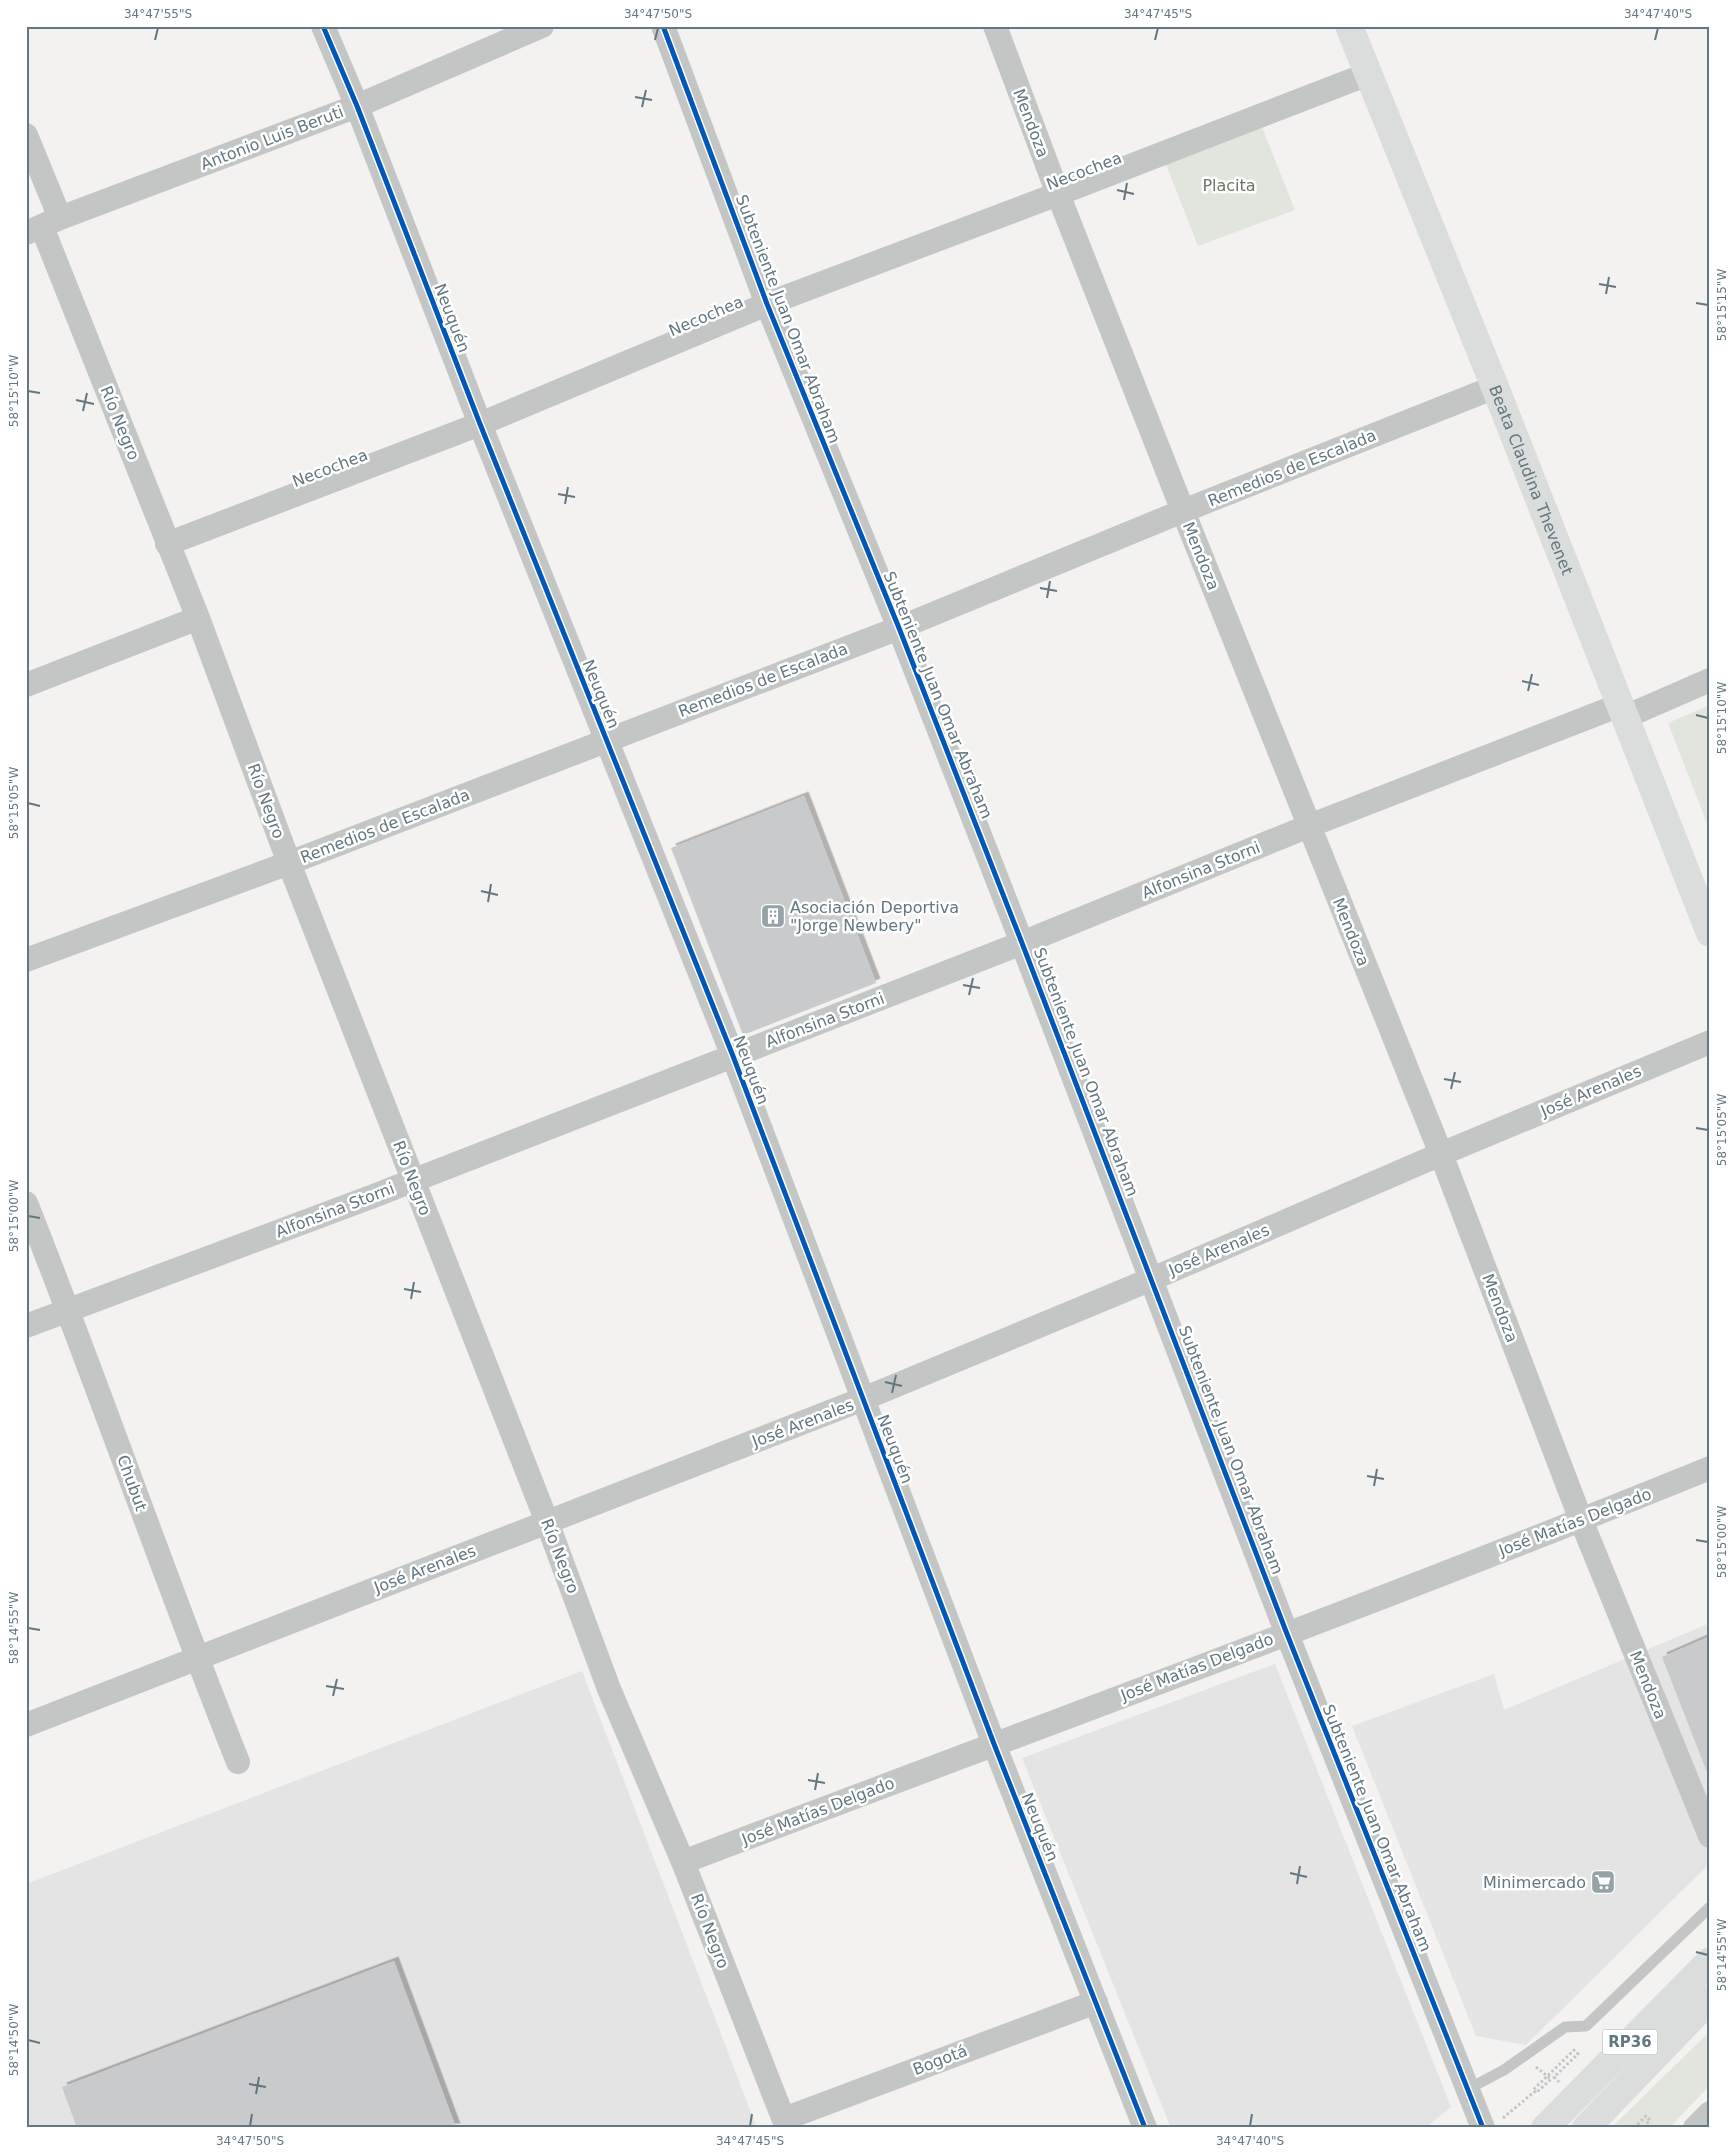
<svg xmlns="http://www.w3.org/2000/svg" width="1736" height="2154" font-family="'DejaVu Sans',sans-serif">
<defs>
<filter id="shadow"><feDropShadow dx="4.5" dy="-4.5" stdDeviation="0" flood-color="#0004"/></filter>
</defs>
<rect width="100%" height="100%" fill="#f3f2f0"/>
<path fill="#e3e4e3" d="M1710,1623V1863L1526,2045L1476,2036L1352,1726L1494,1674L1504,1710Z
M1275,1664L1451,2107L1425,2128H1171L1022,1758Z
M582,1671L757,2128H26V1884Z"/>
<path fill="#e2e4de" d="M1260,122L1295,210L1198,246L1165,162Z
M1710,705V831L1668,723Z
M1710,2031V2085L1669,2128H1611Z"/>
<path fill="#c9cacb" filter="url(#shadow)" d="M804,796L876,983L743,1035L671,848Z
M1710,1636V1780L1662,1657Z
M394,1961L456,2128H77L62,2087Z"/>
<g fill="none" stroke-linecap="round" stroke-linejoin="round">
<path stroke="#c3c4c5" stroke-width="3" stroke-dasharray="2.5 2.5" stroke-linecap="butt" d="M1536,2067L1551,2079L1536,2093L1533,2090L1574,2050L1578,2054L1554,2077L1559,2082
M1503,2118L1534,2092
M1634,2128L1646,2116L1650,2120L1643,2128"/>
<path stroke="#c4c6c6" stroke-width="11" d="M1468,2089L1504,2070L1565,2027L1586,2026L1710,1907"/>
<path stroke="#c4c6c6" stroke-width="24" d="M323,26L357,106L480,424L733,1056L994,1744L1145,2128
M663,26L767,304L899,628L1022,943L1287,1634L1483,2128
M995,26L1058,194L1183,511L1441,1154L1581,1520L1710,1836
M26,135L60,218
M42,227L198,618L289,863L547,1522L609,1689L683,1862L787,2128
M26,233L60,218L357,106L542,26
M167,544L480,424L767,304L1058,194L1368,74
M26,685L198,618
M1625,717L1710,680
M26,960L289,863L899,628L1183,511L1495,387
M26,1203C100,1389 164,1577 238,1762
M26,1326L371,1197L733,1056L1022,943L1309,826L1620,705
M26,1725L863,1399L1152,1279L1441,1154L1710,1042
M683,1862C1025,1732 1370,1606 1710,1468
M784,2119L1096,2002
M1695,2128L1710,2113"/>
<path stroke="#dbdcdc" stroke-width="28" id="s1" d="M1349,26L1495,387L1710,933"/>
<path stroke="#dbdcdc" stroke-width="28" d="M1545,2128L1710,1961
M1586,2128L1710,1999"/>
<defs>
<path id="cycleway" d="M323,26L357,106L480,424L733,1056L994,1744L1145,2128
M663,26L767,304L899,628L1022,943L1287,1634L1483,2128"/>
</defs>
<use href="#cycleway" stroke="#fff" stroke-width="8"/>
<use href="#cycleway" stroke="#0057b8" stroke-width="5"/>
</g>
<path fill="none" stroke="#637780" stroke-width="2" d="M155,40L158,28M655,40L658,28M1155,40L1158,28M1655,40L1658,28M635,97L652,100M642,107L646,90M1117,190L1134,194M1124,200L1127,183M1599,284L1616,287M1606,294L1609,277M1696,303L1708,305M28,391L40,393M76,400L94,404M83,411L87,393M558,494L575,497M565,504L568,487M1040,588L1057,591M1047,598L1050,581M1522,681L1539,685M1528,691L1532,674M1696,715L1708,718M28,803L40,806M481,891L498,895M488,902L491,884M963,985L980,988M969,995L973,978M1444,1079L1461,1082M1451,1089L1455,1072M1696,1128L1708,1130M28,1216L40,1218M404,1289L421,1292M411,1299L414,1282M885,1382L902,1386M892,1393L896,1375M1367,1476L1384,1479M1374,1486L1377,1469M1696,1540L1708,1542M28,1628L40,1630M326,1686L344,1689M333,1696L337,1679M808,1780L825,1783M815,1790L818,1773M1290,1873L1307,1877M1297,1884L1300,1866M1696,1952L1708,1955M28,2040L40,2043M249,2084L266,2087M256,2094L259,2077M250,2126L252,2114M750,2126L752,2114M1250,2126L1252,2114"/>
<defs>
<symbol id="building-square" viewBox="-11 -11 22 22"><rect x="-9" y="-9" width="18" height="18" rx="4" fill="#95a2a7" stroke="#fff"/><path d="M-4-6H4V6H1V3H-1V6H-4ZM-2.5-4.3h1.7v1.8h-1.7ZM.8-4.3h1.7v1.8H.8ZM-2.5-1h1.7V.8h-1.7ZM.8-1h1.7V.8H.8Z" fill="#fff"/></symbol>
<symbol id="supermarket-square" viewBox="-11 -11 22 22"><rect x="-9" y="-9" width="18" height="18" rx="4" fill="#95a2a7" stroke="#fff"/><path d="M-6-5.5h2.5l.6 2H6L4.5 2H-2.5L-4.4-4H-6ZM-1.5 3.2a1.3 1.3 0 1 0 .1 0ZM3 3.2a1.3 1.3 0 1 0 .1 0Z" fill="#fff"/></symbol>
</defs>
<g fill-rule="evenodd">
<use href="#building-square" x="759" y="902" width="28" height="28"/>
<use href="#supermarket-square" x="1589" y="1868" width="28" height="28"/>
</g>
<g text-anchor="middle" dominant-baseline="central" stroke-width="5" stroke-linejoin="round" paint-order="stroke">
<rect fill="#fff" stroke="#92a0a6" stroke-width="1" x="1602.5" y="2029.5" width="55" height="25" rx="4"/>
<g font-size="15" font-weight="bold" fill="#637780">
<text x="1630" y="2042">RP36</text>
</g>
<g font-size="16" fill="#637780" stroke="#fff">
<text transform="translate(1031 123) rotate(69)">Mendoza</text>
<text transform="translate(272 138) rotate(-21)">Antonio Luis Beruti</text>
<text transform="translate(1084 171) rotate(-21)">Necochea</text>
<text transform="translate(706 316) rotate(-23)">Necochea</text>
<text transform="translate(452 318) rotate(69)">Neuquén</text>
<text transform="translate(788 319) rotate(69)">Subteniente Juan Omar Abraham</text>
<text transform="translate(120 423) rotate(68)">Río Negro</text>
<text transform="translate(330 468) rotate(-21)">Necochea</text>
<text transform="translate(1292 468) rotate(-22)">Remedios de Escalada</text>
<text stroke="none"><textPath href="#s1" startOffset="489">Beata Claudina Thevenet</textPath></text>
<text transform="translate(1201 556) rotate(68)">Mendoza</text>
<text transform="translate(763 680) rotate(-21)">Remedios de Escalada</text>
<text transform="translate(601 694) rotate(68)">Neuquén</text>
<text transform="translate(938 695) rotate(68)">Subteniente Juan Omar Abraham</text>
<text transform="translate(266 801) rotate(70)">Río Negro</text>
<text transform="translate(385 826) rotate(-21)">Remedios de Escalada</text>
<text transform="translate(1201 870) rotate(-22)">Alfonsina Storni</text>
<text transform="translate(1351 932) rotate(68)">Mendoza</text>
<text transform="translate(825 1020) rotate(-21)">Alfonsina Storni</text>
<text transform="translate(751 1070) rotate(69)">Neuquén</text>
<text transform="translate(1086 1072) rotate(69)">Subteniente Juan Omar Abraham</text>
<text transform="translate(1591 1091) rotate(-23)">José Arenales</text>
<text transform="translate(412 1178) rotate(69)">Río Negro</text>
<text transform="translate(335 1210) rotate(-21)">Alfonsina Storni</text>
<text transform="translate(1219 1250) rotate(-23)">José Arenales</text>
<text transform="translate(1500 1308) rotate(69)">Mendoza</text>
<text transform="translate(803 1423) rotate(-21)">José Arenales</text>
<text transform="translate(895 1449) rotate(69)">Neuquén</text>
<text transform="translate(1231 1450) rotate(69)">Subteniente Juan Omar Abraham</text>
<text transform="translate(132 1483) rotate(70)">Chubut</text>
<text transform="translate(1575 1522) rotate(-21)">José Matías Delgado</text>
<text transform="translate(560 1556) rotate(69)">Río Negro</text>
<text transform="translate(425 1569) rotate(-21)">José Arenales</text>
<text transform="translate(1197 1667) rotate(-21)">José Matías Delgado</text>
<text transform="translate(1648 1685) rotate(68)">Mendoza</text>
<text transform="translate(818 1811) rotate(-21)">José Matías Delgado</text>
<text transform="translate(1040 1827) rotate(68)">Neuquén</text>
<text transform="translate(1377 1828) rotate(68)">Subteniente Juan Omar Abraham</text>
<text transform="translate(710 1931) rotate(69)">Río Negro</text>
<text transform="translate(940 2060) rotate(-21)">Bogotá</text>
</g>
<g font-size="16" fill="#697762" stroke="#fff">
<text x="1229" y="185">Placita</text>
</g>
<g font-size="16" fill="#637780" stroke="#fff" text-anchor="start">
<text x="790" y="907">Asociación Deportiva<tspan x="790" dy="18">"Jorge Newbery"</tspan></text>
<text x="1586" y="1882" text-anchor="end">Minimercado</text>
</g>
</g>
<rect width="1736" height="2154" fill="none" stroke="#ffffff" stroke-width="55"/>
<rect x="28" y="28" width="1680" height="2098" fill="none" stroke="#637780" stroke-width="2"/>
<g font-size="12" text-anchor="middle" fill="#637780">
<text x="158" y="18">34°47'55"S</text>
<text x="658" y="18">34°47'50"S</text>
<text x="1158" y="18">34°47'45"S</text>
<text x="1658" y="18">34°47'40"S</text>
<text transform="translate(1722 305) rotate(-90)" y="4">58°15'15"W</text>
<text transform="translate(14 391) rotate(-90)" y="4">58°15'10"W</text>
<text transform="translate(1722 718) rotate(-90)" y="4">58°15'10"W</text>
<text transform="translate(14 803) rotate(-90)" y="4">58°15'05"W</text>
<text transform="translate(1722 1130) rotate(-90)" y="4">58°15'05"W</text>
<text transform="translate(14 1216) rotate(-90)" y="4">58°15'00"W</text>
<text transform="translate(1722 1542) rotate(-90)" y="4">58°15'00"W</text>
<text transform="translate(14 1628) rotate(-90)" y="4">58°14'55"W</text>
<text transform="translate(1722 1955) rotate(-90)" y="4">58°14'55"W</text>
<text transform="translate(14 2040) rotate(-90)" y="4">58°14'50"W</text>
<text x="250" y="2145">34°47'50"S</text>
<text x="750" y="2145">34°47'45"S</text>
<text x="1250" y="2145">34°47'40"S</text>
</g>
</svg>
